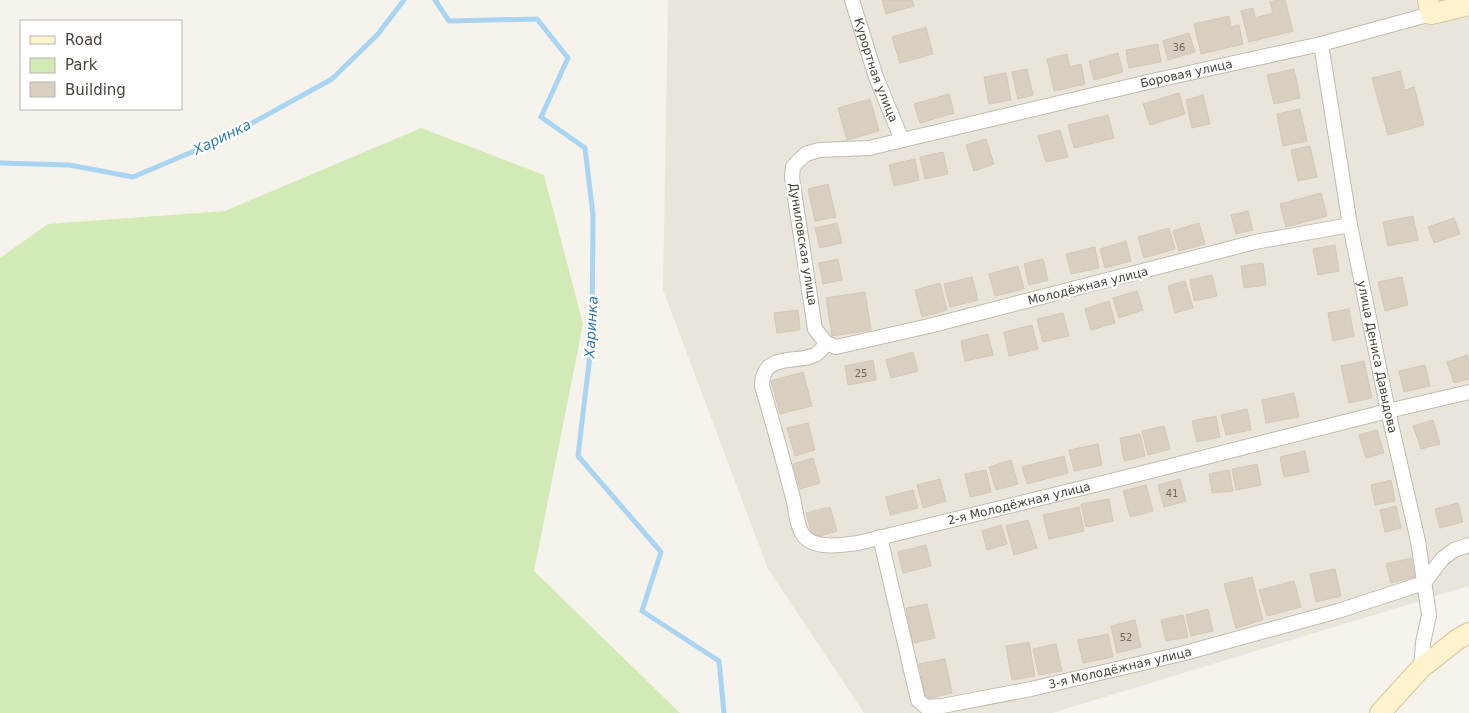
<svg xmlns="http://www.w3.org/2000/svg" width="1469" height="713" font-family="'DejaVu Sans',sans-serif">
<rect width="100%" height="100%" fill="#f6f3ec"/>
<path fill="#eae5da" d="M668,0H1469V586L1052,713H864L768,569L663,290Z"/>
<path fill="#d2eab5" d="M421,128L544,175L583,324L534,571L680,713H0V258L48,224L225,211Z"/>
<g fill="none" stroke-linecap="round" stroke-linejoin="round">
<path stroke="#a9d4f2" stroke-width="5" d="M435,0L449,21L537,19L568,58L541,117L585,148L593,215L592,338L578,456L661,552L642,611L719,661L724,713
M0,163L69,165L133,177L225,138L332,79L378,34L404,0"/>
</g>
<path fill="#d8cfc1" stroke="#d3c7b4" d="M882,0H912L914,6L886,14Z
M1277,0H1285L1293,31L1249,42L1241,11L1253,8L1255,18L1273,13L1270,2Z
M1229,16L1231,27L1239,25L1243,44L1201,54L1194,24Z
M926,27L933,54L900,63L892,37Z
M1189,33L1195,52L1168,60L1163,41Z
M1158,44L1161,62L1129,68L1126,50Z
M1118,53L1123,72L1094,80L1089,61Z
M1067,54L1070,67L1081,64L1085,84L1054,91L1047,59Z
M1027,69L1033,95L1018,99L1012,72Z
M1294,69L1300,98L1274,104L1267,75Z
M1400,71L1405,90L1414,87L1424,125L1388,135L1372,78Z
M1006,73L1011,100L989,104L984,77Z
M1179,93L1185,114L1150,125L1143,104Z
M949,94L954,113L920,123L914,104Z
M1203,95L1210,124L1192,128L1186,100Z
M870,99L879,131L847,140L838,108Z
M1300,109L1307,141L1283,146L1277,114Z
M1108,115L1114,138L1074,148L1068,125Z
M1060,130L1068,157L1046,162L1038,136Z
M986,139L994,164L974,171L966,145Z
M1310,146L1317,177L1298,181L1291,150Z
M943,152L948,174L925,179L920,157Z
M915,159L919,180L894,186L889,165Z
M828,184L836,217L815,221L808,189Z
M1321,193L1327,216L1286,227L1280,204Z
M1248,211L1253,230L1236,234L1231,215Z
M1413,216L1418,240L1388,246L1383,222Z
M1454,218L1460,234L1434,243L1428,227Z
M837,223L842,243L820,248L815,228Z
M1199,223L1205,244L1179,251L1173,231Z
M1169,228L1175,249L1144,258L1138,237Z
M1126,241L1131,261L1105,268L1100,249Z
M1335,245L1339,271L1318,275L1313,249Z
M1095,247L1099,268L1071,274L1066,254Z
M838,259L842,280L823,284L819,263Z
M1043,259L1048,280L1029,285L1024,264Z
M1263,263L1266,285L1244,288L1241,266Z
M1018,266L1024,289L995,296L989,274Z
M1212,275L1217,296L1194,301L1190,280Z
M972,277L978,300L950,307L944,284Z
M1402,277L1408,305L1385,311L1378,282Z
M1185,281L1193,308L1175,313L1168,286Z
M940,283L947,310L922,317L915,290Z
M1137,291L1143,310L1119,318L1113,298Z
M865,292L871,330L832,336L826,298Z
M1109,301L1115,323L1091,330L1085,309Z
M1349,309L1354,336L1333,341L1328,313Z
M798,310L800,330L777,333L774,313Z
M1063,313L1069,336L1043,342L1037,319Z
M1032,325L1038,349L1009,356L1004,332Z
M988,334L993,355L965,361L961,341Z
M913,352L918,371L891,378L886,360Z
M1467,355L1469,361V379L1454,383L1447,362Z
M873,360L876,380L848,385L845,366Z
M1364,361L1372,398L1349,403L1341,366Z
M1425,365L1430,386L1404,392L1399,371Z
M803,372L812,406L780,414L771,381Z
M1294,393L1299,417L1266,423L1262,400Z
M1247,409L1251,430L1226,435L1221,415Z
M1216,416L1220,437L1197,442L1192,421Z
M1433,420L1440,444L1421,449L1413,426Z
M808,423L815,450L795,456L787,428Z
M1164,426L1170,449L1148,455L1142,431Z
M1377,430L1384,453L1366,458L1359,435Z
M1140,434L1145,456L1124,461L1120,438Z
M1098,444L1102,465L1074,471L1069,450Z
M1305,451L1309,472L1284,477L1280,457Z
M1064,456L1068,473L1027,484L1022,467Z
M813,458L820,483L800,489L793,464Z
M1011,460L1018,484L996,490L989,467Z
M1257,464L1261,485L1236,490L1232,469Z
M986,470L991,492L970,497L965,474Z
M1229,470L1233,491L1212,493L1209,474Z
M940,479L946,501L923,508L917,485Z
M1180,479L1186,501L1164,507L1158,485Z
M1391,480L1395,501L1375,505L1371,485Z
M1146,485L1153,511L1130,517L1123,491Z
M913,490L918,508L890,515L886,497Z
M1109,499L1113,521L1086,527L1081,504Z
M1458,503L1463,522L1440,528L1435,509Z
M1396,506L1401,528L1385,532L1380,510Z
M830,507L837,531L813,538L806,513Z
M1079,507L1084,531L1049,539L1043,515Z
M1028,520L1037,548L1014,555L1006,526Z
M1001,525L1007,544L987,550L982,531Z
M926,545L931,566L903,573L898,552Z
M1411,558L1415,577L1391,583L1386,564Z
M1335,569L1341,596L1316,602L1310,574Z
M1252,577L1263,620L1236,628L1224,584Z
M1294,581L1301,607L1267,616L1259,590Z
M927,604L935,638L913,643L906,608Z
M1208,609L1213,631L1191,636L1186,615Z
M1183,615L1188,637L1166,641L1161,620Z
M1135,620L1141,647L1117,653L1111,626Z
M1108,634L1113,657L1083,663L1078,640Z
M1029,642L1035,676L1012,680L1006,646Z
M1056,644L1062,671L1039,675L1033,649Z
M945,659L952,693L926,699L919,664Z"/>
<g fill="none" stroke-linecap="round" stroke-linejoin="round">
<defs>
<g id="street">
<path id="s1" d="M852,0L876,77L902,140"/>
<path id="s2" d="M1321,44L1350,225L1388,411L1418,541L1429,615L1423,643L1421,668"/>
<path id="s3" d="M1350,225L1255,242L929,326L836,347L826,343L815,329L792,178L793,167L798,161L806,154L819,150L869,148L1148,82L1321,44L1431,14"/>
<path id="s4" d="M826,343C823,348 820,352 815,355C796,364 762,352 762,386C773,423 783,460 793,498C796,509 796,525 803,535C814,550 842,545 858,543L1131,476L1388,411L1469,392"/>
<path id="s5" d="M880,537L918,700L926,707L942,706L1031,689L1181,654L1338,611L1424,583L1442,559L1454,550L1469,545"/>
</g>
<path id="secondary" d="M1428,0L1431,14L1469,5
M1380,713L1421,668L1458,639L1469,633"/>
</defs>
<use href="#street" stroke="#c2bbae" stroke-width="16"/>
<use href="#secondary" stroke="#d6c79b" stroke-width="22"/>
<use href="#street" stroke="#fff" stroke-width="14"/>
<use href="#secondary" stroke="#fff3cd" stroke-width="20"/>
</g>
<g text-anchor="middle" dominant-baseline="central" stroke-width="4.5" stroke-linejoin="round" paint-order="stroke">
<g font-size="10" fill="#6e675b">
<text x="1179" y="47">36</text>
<text x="861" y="373">25</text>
<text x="1172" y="493">41</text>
<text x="1126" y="637">52</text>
</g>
<g font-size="12" fill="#4b4439" stroke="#fff">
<text stroke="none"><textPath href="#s1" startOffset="74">Курортная улица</textPath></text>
<text stroke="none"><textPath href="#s3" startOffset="1129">Боровая улица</textPath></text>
<text transform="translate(803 244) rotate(81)">Дуниловская улица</text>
<text transform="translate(1088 286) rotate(-14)">Молодёжная улица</text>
<text stroke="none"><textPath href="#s2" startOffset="318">улица Дениса Давыдова</textPath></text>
<text stroke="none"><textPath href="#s4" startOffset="464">2-я Молодёжная улица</textPath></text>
<text stroke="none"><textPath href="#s5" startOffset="376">3-я Молодёжная улица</textPath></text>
</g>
<g font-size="14" font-style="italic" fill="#2e7ab2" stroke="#fff">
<text transform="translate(222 137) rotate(-26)">Харинка</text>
<text transform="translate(591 327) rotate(-87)">Харинка</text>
</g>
</g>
<rect x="20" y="20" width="162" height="90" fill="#ffffff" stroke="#b7b4b0"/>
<rect x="30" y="36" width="25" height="8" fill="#fff3cd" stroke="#b7b4b0"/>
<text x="65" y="45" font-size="15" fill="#4b4439">Road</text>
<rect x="30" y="58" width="25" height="15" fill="#d2eab5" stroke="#b7b4b0"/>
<text x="65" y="70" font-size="15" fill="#4b4439">Park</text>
<rect x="30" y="82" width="25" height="15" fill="#d8cfc1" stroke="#b7b4b0"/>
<text x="65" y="95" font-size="15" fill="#4b4439">Building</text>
</svg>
